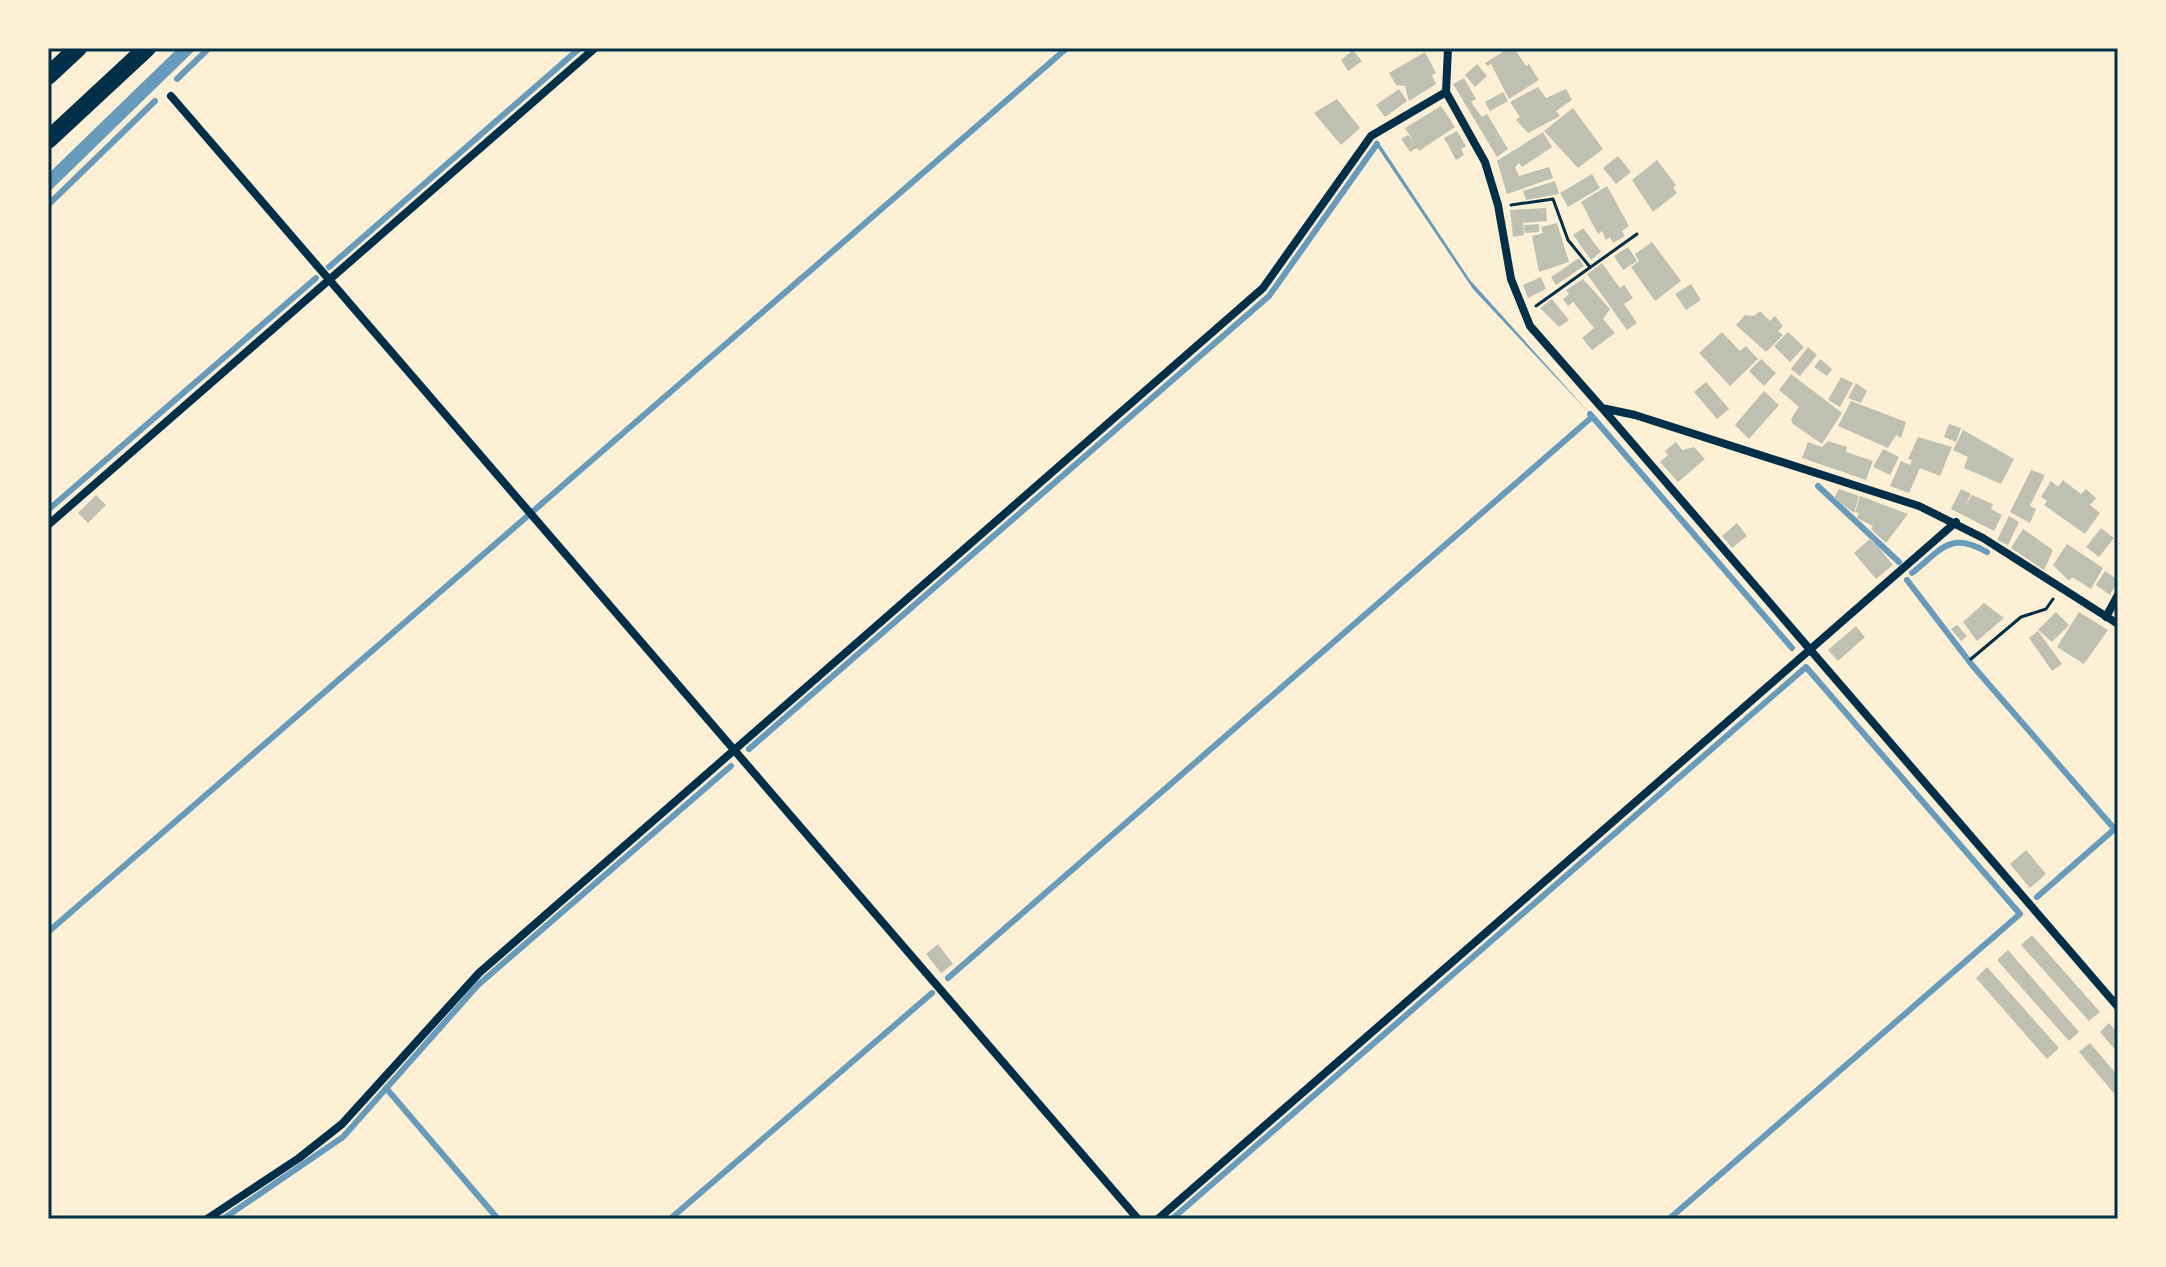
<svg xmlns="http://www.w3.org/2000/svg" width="2166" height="1267" font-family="'Public Sans',sans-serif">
<rect width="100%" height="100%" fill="#fdf0d5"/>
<path fill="#669bbc" d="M178,48H197L48,193V174Z
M1377,140L1470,280L1593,417L1473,289L1374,142Z"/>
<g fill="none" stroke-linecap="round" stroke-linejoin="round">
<path stroke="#669bbc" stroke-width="6" d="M177,79L209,48
M48,205L155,101
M329,267L580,48
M1590,414L1792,648
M1818,486L1899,562
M48,510L316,278
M1912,573C1942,549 1950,531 1987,552
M1907,580L1972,665L2118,833
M749,749L1269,296L1377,144
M2037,897L2118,826
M48,932L1067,48
M948,978L1592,417
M386,1088L498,1219
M223,1219L343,1137L478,985L731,766
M670,1219L932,993
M1172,1219L1806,667L2020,914L1669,1219"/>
</g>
<path fill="#bec0b2" d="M1509,48H1514L1526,66L1529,64L1539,80L1509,99L1491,64L1487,66L1485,63Z
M1353,50L1362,61L1348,71L1341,60Z
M1425,52L1436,73L1432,75L1436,84L1409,101L1405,86L1396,85L1389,73Z
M1477,64L1487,76L1475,87L1465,75Z
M1464,78L1476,99L1471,102L1482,117L1487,114L1508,149L1497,157L1453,84Z
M1538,87L1546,98L1566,89L1572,100L1556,111L1560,116L1528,133L1516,120L1520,117L1510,102Z
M1399,89L1407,101L1385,117L1376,105Z
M1503,92L1508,101L1490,111L1485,102Z
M1337,99L1360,128L1341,145L1314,113Z
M1441,106L1455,127L1419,151L1417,148L1410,152L1401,139L1408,135L1413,141L1405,128Z
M1573,108L1603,149L1578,168L1544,131Z
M1457,131L1466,146L1461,149L1464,155L1456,160L1444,138Z
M1543,132L1552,147L1522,167L1519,163L1515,167L1519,176L1549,167L1553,178L1507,194L1497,161Z
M1618,156L1631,172L1616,184L1603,168Z
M1657,160L1676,185L1673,188L1677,193L1653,212L1632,180Z
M1592,174L1600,188L1568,207L1560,193Z
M1555,181L1559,194L1526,200L1523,191Z
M1607,186L1629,226L1622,231L1625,236L1613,243L1610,237L1606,240L1602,231L1598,234L1581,202Z
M1546,208L1547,221L1524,223L1523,219L1524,235L1513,237L1510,210Z
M1557,223L1569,262L1539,272L1532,236L1543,233L1541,227Z
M1539,224V232L1525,233L1524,225Z
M1583,228L1601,252L1591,260L1573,235Z
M1652,242L1681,281L1655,301L1631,267L1639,261L1635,254Z
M1628,247L1637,261L1623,270L1614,256Z
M1579,258L1584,266L1556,285L1551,277Z
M1602,263L1620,288L1624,285L1633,298L1624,304L1637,323L1627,330L1587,274Z
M1541,277L1546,289L1528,298L1523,285Z
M1583,279L1610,309L1603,319L1615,333L1592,350L1582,338L1594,328L1573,302L1568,306L1563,299L1569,294L1566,290Z
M1691,284L1701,300L1686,310L1675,294Z
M1552,299L1569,320L1559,327L1540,308Z
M1760,311L1770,321L1775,316L1783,326L1778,331L1783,335L1766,352L1736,325L1745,315L1754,316Z
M1722,332L1740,351L1746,346L1758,359L1730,386L1699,353Z
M1788,332L1804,347L1790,362L1774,346Z
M1808,347L1817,355L1800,376L1791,369Z
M1761,359L1776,373L1764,386L1749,371Z
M1820,359L1832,369L1827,376L1814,367Z
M1791,374L1842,413L1822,444L1793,424L1791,419L1799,407L1779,390Z
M1841,377L1853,383L1840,407L1828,400Z
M1706,382L1729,409L1717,419L1694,392Z
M1856,383L1867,391L1861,403L1848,398Z
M1764,391L1779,405L1749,439L1735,425Z
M1851,401L1906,422L1901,438L1896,435L1888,448L1838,426Z
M1949,424L1961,428L1956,442L1944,437Z
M1963,430L2014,459L2001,484L1964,468L1968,457L1953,450Z
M1918,437L1952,447L1940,476L1920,468L1909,493L1890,486L1901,461L1910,465L1912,460L1908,459Z
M1828,441L1847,447L1846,452L1873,461L1866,480L1802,458L1808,442L1822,447Z
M1676,442L1682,450L1694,447L1705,459L1678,482L1660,462L1668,455L1665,451Z
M1883,449L1899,457L1890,475L1873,467Z
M2031,470L2045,475L2030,506L2036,509L2030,523L2010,512Z
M2063,480L2081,494L2086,489L2096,498L2090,505L2100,513L2085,534L2044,505L2047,501L2041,497L2051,481L2058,487Z
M1839,489L1859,496L1854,513L1834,498Z
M1961,489L1971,494L1964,507L1972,495L1993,504L1991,509L2002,515L1994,531L1951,509Z
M96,495L106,505L88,523L78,513Z
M1860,496L1908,514L1886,543L1871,529L1873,526L1857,518L1859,513L1855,512Z
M2009,516L2019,522L2008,545L1997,540Z
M1737,523L1747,536L1732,548L1722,536Z
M2101,528L2114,538L2099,557L2086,547Z
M2023,529L2053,550L2044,570L2011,548Z
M1871,538L1893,565L1876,579L1854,553Z
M2067,544L2103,568L2091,589L2072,577L2069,581L2053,565Z
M2105,571L2118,580L2110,595L2096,585Z
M1984,603L2004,618L1977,641L1963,622Z
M2056,612L2069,625L2052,642L2038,630Z
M2079,612L2108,630L2084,664L2057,647Z
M1957,625L1967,636L1961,641L1951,629Z
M1856,626L1865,637L1838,661L1828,650Z
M2038,631L2062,664L2052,671L2029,638Z
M2026,850L2046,874L2030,888L2010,864Z
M2032,935L2100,1012L2089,1021L2021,945Z
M938,944L953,964L941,973L926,954Z
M2008,950L2079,1032L2069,1041L1997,960Z
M1987,967L2059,1048L2047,1059L1976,978Z
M2109,1023L2118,1034V1053L2100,1032Z
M2090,1043L2118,1076V1098L2079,1052Z"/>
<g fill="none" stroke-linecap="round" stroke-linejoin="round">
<path stroke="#003049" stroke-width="3" d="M1511,205L1553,199L1568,240L1590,267
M1536,306L1637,234
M1971,659L2021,617L2046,609L2053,599"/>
<path stroke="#003049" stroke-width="8" d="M1448,48L1446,92L1485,162L1498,205L1511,279L1530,326L1602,408L1635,415L1919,506L1983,538L2118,624
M171,96L1138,1219
M1602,408L2118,1007
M48,525L595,48
M2106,617L2118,595
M207,1219L299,1158L342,1124L479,973L1263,288L1371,136L1446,92
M1158,1219L1956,522"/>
<path stroke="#003049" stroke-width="18" d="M48,76L78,48
M48,140L147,48"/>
</g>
<rect width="2166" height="1267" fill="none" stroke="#fdf0d5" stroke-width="100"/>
<rect x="50" y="50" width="2066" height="1167" fill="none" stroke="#003049" stroke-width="3"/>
</svg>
